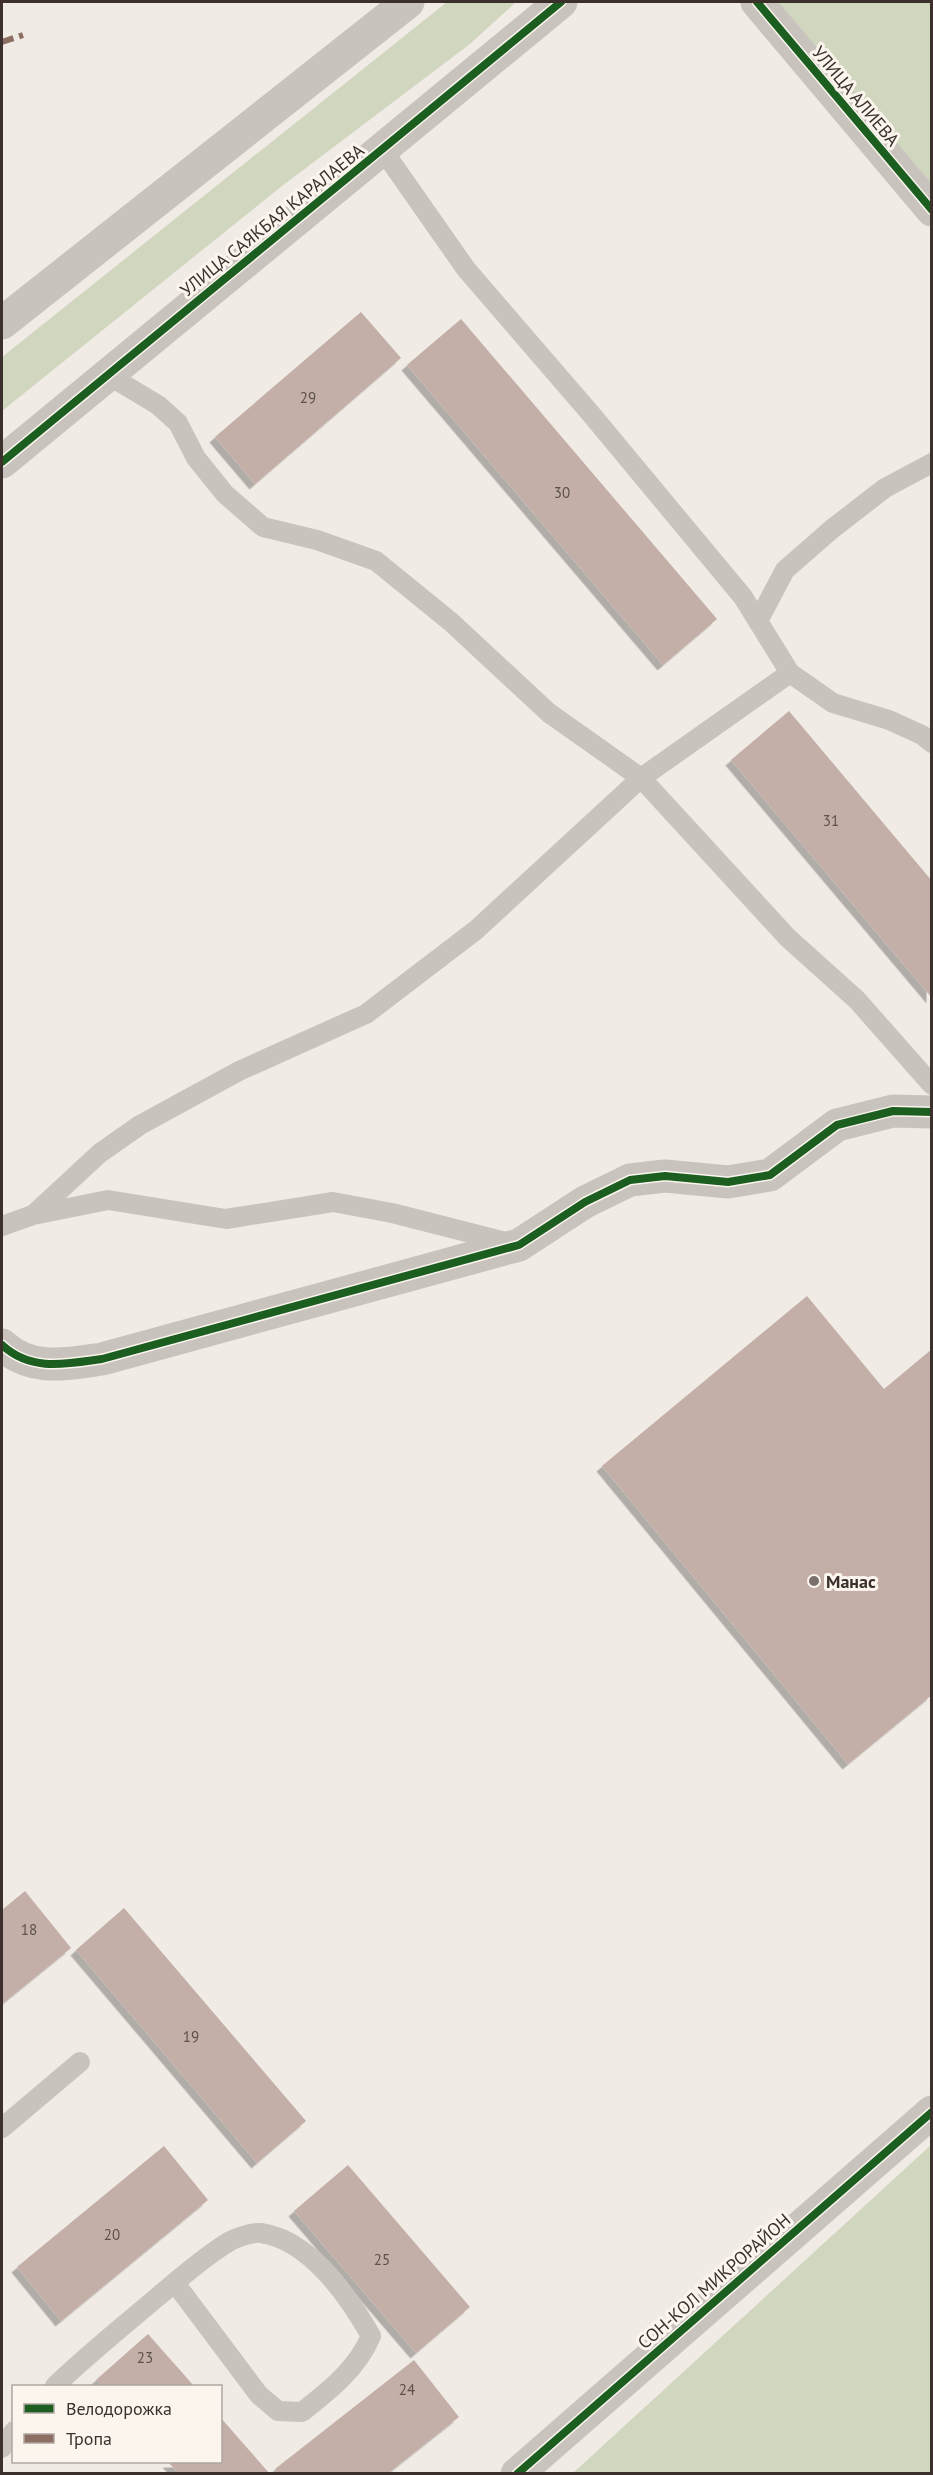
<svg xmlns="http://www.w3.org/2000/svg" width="933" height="2475" font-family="'PT Sans',sans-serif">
<defs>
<filter id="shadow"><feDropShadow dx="-5.5" dy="5.5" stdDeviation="0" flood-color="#0004"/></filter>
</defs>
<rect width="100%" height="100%" fill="#f0ebe5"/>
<path fill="#d1d6bf" d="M447,2H516L470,44L282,186L2,411V357Z
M762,2H931V198Z
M931,2145V2473H573Z"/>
<path fill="#c3afa7" filter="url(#shadow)" d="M361,312L401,358L255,484L215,437Z
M461,319L717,619L663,665L407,365Z
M789,711L932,881V998L731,760Z
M807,1296L884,1389L932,1349V1695L848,1764L602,1466Z
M25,1891L71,1948L2,2004V1910Z
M124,1908L306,2121L257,2163L76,1950Z
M164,2146L208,2200L61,2321L17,2267Z
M348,2165L470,2307L416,2353L294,2211Z
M148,2334L194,2386H102L96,2380Z
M414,2360L459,2417L387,2474H278L275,2469Z
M220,2417L270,2474H179L168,2462H220Z"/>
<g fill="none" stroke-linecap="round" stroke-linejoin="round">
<path stroke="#c9c3be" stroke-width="20" d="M382,149L466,269L591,414L743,597L790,673L833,703L889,720L922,735L932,743
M108,375L158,405L178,423L196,458L225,494L263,527L317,540L376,561L451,622L549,713L641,778L788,938L857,1000L932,1085
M758,621L785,570L832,529L885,488L932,463
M33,1215L100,1153L140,1125L239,1071L366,1014L476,930L641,778L790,673
M2,1226L33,1215L108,1200L226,1219L333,1202L392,1213L510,1243
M2,2128L80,2062
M55,2386C87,2355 121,2328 155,2299C178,2280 201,2259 227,2243C234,2238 253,2232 261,2233C310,2240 349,2297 371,2336C357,2369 330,2390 302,2412L278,2411L259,2395L175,2283
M2,2448L14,2431"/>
<path stroke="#c9c3be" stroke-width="33" d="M757,2L932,210
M2,1345C31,1372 66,1364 102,1359L519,1245L585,1202L630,1180L665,1176L728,1182L770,1175L837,1125L893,1111L932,1112
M517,2474L932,2112"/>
<path stroke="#c9c3be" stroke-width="33" d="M2,323L408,2
M2,462L561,2"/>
<path stroke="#8d6e63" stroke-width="6" stroke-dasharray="12 6" stroke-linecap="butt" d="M2,42L23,35"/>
<defs>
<path id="cycleway" d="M757,2L932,210
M2,462L561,2
M2,1345C31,1372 66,1364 102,1359L519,1245L585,1202L630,1180L665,1176L728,1182L770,1175L837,1125L893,1111L932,1112
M517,2474L932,2112"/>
</defs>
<use href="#cycleway" stroke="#fbf5ee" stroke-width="11"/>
<use href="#cycleway" stroke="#1b5e20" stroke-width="8"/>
</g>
<circle fill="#7a716c" stroke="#fbf5ee" stroke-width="2" cx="814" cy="1581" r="6"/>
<g text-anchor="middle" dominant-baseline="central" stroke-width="6" stroke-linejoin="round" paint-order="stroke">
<g font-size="15" fill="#5d504a">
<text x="308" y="397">29</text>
<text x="562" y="492">30</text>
<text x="831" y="820">31</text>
<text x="29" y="1929">18</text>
<text x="191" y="2036">19</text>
<text x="112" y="2234">20</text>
<text x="382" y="2259">25</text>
<text x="145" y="2357">23</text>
<text x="407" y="2389">24</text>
</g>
<g font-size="18" fill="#3b302b" stroke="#fbf5ee">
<text transform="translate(856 96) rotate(50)">УЛИЦА АЛИЕВА</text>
<text transform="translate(272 220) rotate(-39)">УЛИЦА САЯКБАЯ КАРАЛАЕВА</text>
<text transform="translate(714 2281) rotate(-41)">СОН-КОЛ МИКРОРАЙОН</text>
</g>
<g font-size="18" font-weight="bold" fill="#3b302b" stroke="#fbf5ee" text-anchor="start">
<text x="826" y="1581">Манас</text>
</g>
</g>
<rect width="933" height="2475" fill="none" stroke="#3b302b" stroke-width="6"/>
<rect x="12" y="2385" width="210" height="78" fill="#fbf5ee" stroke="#aea6a0" stroke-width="1.5"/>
<rect x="24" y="2404" width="30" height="9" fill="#1b5e20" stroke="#aea6a0" stroke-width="1.5"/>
<text x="66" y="2415" font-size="18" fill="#3b302b">Велодорожка</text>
<rect x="24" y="2434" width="30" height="9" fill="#8d6e63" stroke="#aea6a0" stroke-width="1.5"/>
<text x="66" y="2445" font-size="18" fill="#3b302b">Тропа</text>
</svg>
